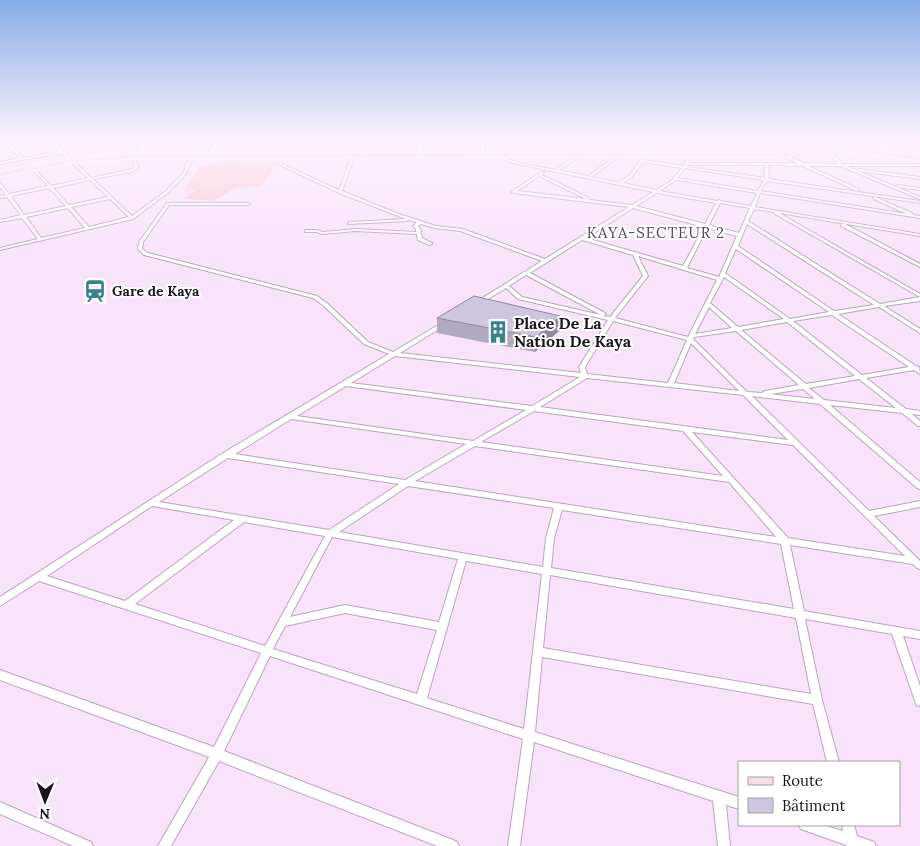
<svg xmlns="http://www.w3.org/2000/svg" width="920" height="846" font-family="Lora,serif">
<rect width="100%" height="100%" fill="#f9e3fb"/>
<path fill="#f4d8f7" d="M658,140H772L775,153H640Z"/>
<path fill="#fac7ce" d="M225,161L276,162V165L261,186L235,188L213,201L183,199L196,190H184L200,167Z"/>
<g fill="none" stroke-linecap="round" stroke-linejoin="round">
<defs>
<path id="minor" d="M20,140H29L10,144L24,158L59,151L48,140H51L55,144L72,140H80L57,145L91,178L129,170L135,167L132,156L135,155L138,168L131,172L93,179L132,216L166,191L183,173L187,162L205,143H171L170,141L211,140L190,163L186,174L168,193L133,219L0,250V248L38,239L22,218L0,222V220L21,215L7,197L0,198V196L6,195L0,187V183L9,194L48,186L32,169L33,167L51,186L88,178L61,153L0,164V162L20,158L7,145L0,146V144ZM90,180L108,197L69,205L53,188ZM49,188L66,206L24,215L11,196ZM110,199L129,217L89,227L71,207ZM68,208L85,228L41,238L26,217Z
M219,140H222L214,149L229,140H547L483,141L485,155L483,156L481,155L480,141H423L421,155L419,156L417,155L419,141L360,142L342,191L396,213L436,226L463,229L545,259L629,207L513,193L511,192L541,172L544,173L542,175L589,198V200L632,205L653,192L513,163L504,160L501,154H503C510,164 543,167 556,170L580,153H582V155L559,170L588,176L620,153L621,155L591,177L619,182L630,175L640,161L634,155V153L652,140H656L637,154L643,160L683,166L685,164L687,154L689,153L691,154L689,163H798L782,156L783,154L804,163L838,164L819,140H822L842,164H920V166H846L858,171L859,169L920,177V179L858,171L920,197V199L840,166H808L859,189V191H857L803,166L768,165L769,179L920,201V203L767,181L761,191L907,214L874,199L873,198L875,197L912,213L913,215L920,216V218L760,193L755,207L920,234V236L779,213L920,294V301L884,306L920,329V333L879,307L838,314L916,366L919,367L920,374L914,370L866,378L906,409L920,411V415L912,414L920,421V426H918L902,413L830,405L920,482V489L917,488L820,404L752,396L869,511L920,501V507L874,516L920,561V569L917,568L913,564L790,545L804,611L920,631V639L903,636L920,686V706L916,705L915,701L892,634L805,619L822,700L839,762H827L813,704L542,657L535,732L739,797V809L726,805L730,846H718L713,801L534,742L520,846H508L523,739L270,656L224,751L453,840L457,842L459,846H437L219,761L171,846H158L209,757L0,680V670L214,747L261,653L39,581L0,606V597L223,453L389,354L364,344L324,306L313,298L144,255L138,249L139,242L167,203H248L250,204L248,205H169L143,242L142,249L148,253L317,296L328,304L368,342L393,352L445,321L448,323L447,324L400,353L581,373L579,367L608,320L518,299L506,288L480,304H476V302L542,261L460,231L435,228L421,224L418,226L420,228L422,238L432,243V244L430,245L418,240L417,234L355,231L323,234L316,232H305V230H316L323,232L355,229L416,232V229L413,226L417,222L409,220L407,221L348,224V223L350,222L406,219L339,193L278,164L281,155L284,154L282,164L339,190L357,142H302L292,156L290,155L299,142H231L207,156H205V154L211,151L210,149ZM643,162L682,168L672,180L656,190L623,183L632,177ZM688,165H764L765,178L687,167ZM685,168L764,180L758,191L677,178ZM539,176L586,199L517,191ZM676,180L757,193L751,206L721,201L719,200L717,201L660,191ZM657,193L716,203L705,224L636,206ZM720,203L750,208L739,233L709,225ZM633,208L704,227L683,266L586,238ZM754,209L774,212L775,214L920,297L880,304L748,221ZM747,224L874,305L834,311L738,246ZM707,228L737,236L719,277L687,268ZM582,240L633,255L643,276L610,317L603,316L606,314L605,313L530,273ZM736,249L829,312L790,319L725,273ZM638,256L717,280L688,337L615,318L648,276ZM526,275L601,315L522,297L509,286ZM724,277L784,319L738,327L710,303ZM709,307L732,328L695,334ZM832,315L909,367L862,375L793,321ZM613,321L687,340L668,383L587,374L585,367ZM787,322L855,376L806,384L741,330ZM736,331L799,385L765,391L763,392L762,393L747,392L693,339L694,337ZM691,343L739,391L674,383ZM395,356L580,377L532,406L351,383ZM587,378L743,395L788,440L540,407ZM859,379L896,408L824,400L809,388ZM346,386L526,410L473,441L297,416ZM803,389L815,399L770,394ZM534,411L683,431L723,476L481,442ZM291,419L466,444L405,480L235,454ZM692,432L793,445L905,556L788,538ZM475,446L729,482L776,537L415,481ZM228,458L399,484L329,530L159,502ZM408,486L554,508L546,538L543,567L339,532ZM152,506L234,520L125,601L47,576ZM562,510L781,544L794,609L551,568L554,538ZM244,522L325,536L265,646L135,604ZM332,537L458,559L439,622L345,605L290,617ZM466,561L542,574L524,729L427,698ZM550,575L796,618L811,694L543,648ZM345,613L437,630L417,694L273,649L285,626Z
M849,140H862L878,143L876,144Z
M898,185L920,188V190L897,187L896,186Z
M841,224H845L920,264V267L841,226Z
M0,802L91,842L93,846H73L0,814Z
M799,825H823L843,831L842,825H854L857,836L874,842L876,846H847L846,845L801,829Z"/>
<path id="tertiary" d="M130,140H134L137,152L136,157L132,156L133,152Z"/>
<path id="primary" d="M778,143L836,146L920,156V160L836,150L781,147L782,152L791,154V156L134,158L72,163L0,176V172L72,159L134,154L776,153L775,145Z"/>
</defs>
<use href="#minor" stroke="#baa5bc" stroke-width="2"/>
<use href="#tertiary" stroke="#baa5bc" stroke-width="2"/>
<use href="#primary" stroke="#fff" stroke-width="3"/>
<use href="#minor" fill="#fff" fill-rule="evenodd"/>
<use href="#tertiary" fill="#fff" fill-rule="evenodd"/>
<use href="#primary" fill="#f8dae9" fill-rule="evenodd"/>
</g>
<path fill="#b1a9c2" d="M560,316L559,331L535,352L437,333V318Z"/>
<path fill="#908a9e" d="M560,316L559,331L535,352L536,337Z"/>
<path fill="#cec5e1" stroke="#908a9e" d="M474,296L560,316L536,337L437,318Z"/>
<linearGradient id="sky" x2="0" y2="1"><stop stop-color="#87ace5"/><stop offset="0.54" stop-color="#fcf2fd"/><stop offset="1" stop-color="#fcf2fd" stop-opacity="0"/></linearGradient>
<rect width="920" height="259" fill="url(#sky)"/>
<defs>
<symbol id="station-bare" viewBox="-9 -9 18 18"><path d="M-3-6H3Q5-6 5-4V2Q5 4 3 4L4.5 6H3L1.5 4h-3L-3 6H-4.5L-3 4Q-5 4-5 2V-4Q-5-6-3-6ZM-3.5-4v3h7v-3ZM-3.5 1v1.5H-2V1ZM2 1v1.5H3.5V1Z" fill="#3a828b" stroke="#fff" stroke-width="2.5" paint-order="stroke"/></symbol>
<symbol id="building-bare" viewBox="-9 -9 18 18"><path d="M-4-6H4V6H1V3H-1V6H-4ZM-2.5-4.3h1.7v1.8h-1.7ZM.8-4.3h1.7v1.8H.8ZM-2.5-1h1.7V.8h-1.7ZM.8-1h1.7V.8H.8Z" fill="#3a828b" stroke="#fff" stroke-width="2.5" paint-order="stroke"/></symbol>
</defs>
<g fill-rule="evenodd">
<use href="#station-bare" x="79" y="275" width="32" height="32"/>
<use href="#building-bare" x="482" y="316" width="32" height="32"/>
</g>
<g text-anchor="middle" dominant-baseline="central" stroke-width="4" stroke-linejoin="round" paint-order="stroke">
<g font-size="14" font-weight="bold" fill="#1b141c" stroke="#fff" text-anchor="start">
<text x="112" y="291">Gare de Kaya</text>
</g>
<g font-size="15" letter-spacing="1" fill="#574559" stroke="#fff">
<text x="656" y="232">KAYA-SECTEUR 2</text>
</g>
<g font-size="16" font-weight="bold" fill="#1b141c" stroke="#fff" text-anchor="start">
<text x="514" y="323">Place De La<tspan x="514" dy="18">Nation De Kaya</tspan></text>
</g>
</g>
<rect x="738" y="761" width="162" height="65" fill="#ffffff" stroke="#a4a1a4"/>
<rect x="748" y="777" width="25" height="8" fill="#f8dae9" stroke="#a4a1a4"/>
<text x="782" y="786" font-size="15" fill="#1b141c">Route</text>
<rect x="748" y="798" width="25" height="15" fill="#cec5e1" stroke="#a4a1a4"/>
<text x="782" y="811" font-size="15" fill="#1b141c">Bâtiment</text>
<g transform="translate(45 801) rotate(181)" stroke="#ffffff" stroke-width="4" paint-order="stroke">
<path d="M0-4L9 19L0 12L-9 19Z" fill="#1b141c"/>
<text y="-8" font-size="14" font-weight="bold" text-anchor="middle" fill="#1b141c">N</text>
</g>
</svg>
